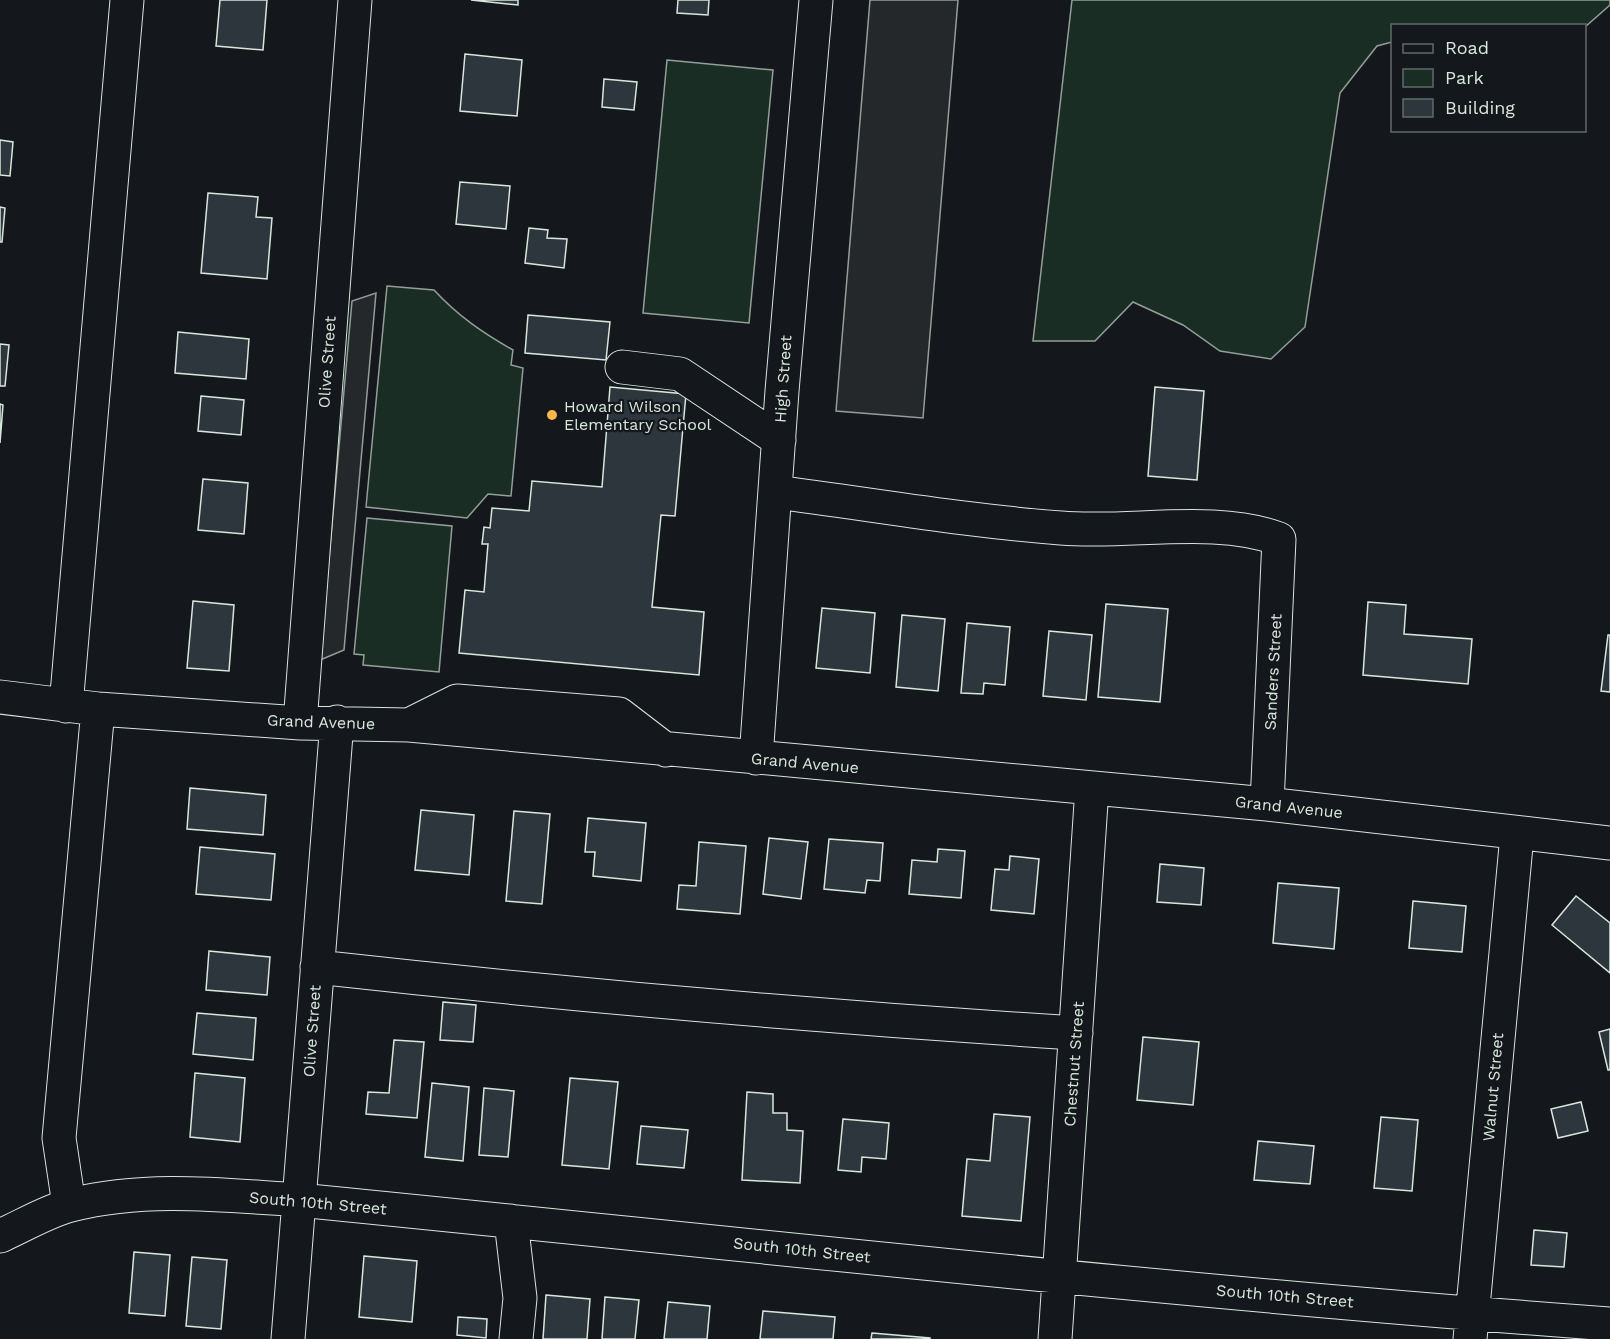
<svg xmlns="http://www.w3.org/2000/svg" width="1610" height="1339" font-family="'Work Sans',sans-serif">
<rect width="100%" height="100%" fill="#14181c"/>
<path fill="#1a2d24" stroke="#939e99" stroke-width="1.5" d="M1072,0H1610V5L1585,27L1392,26V42L1377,46L1340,93L1305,327L1271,359L1220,351L1183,325L1133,302L1095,341H1033Z
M667,60L773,70L749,323L643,313Z
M387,286L434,290C458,316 483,333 513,350L511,365L523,368L511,496L488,494L467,518L366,507Z
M367,518L452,526L439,672L363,665L364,655L354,654Z"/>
<path fill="#24282b" stroke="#939e99" stroke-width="1.5" d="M870,0H958L923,418L836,411Z
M376,293L344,650L320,660L352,301Z"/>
<path fill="#2c363c" stroke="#d8e6dc" stroke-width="1.5" d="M220,0H267L263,50L216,46Z
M471,0H518V5Z
M678,0H709L708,15L677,13Z
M465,54L522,60L517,116L460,111Z
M604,79L637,82L634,110L602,107Z
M0,140L13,142L10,176L0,175Z
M460,182L510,186L506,229L456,224Z
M208,193L258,197L256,217L272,218L267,279L201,273Z
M0,207L5,208L2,242H0Z
M529,228L548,230L547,238L567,239L564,268L525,263Z
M528,315L610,322L606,360L525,353Z
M178,332L249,339L246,379L175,373Z
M0,344L9,345L5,386H0Z
M610,387L686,394L675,516L661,515L652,607L704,612L699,675L459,653L465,590L484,592L488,544H482L484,527L490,528L492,508L529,511L532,481L602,487Z
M1155,387L1204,391L1197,480L1148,476Z
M201,396L244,400L241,435L198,431Z
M0,404L3,405L0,443Z
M203,479L248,483L244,534L198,530Z
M193,601L234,605L229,671L187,668Z
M1368,602L1406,605L1404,634L1472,639L1468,684L1363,675Z
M1106,604L1168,609L1160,702L1098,697Z
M822,608L875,613L870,673L816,668Z
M902,615L945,619L938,691L896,687Z
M967,623L1010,627L1005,685L984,683L983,694L961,693Z
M1049,631L1092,635L1086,700L1043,696Z
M1608,635H1610V692L1601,691Z
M190,788L266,795L263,835L187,829Z
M421,810L474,815L469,875L415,870Z
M514,811L550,814L542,904L506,901Z
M588,818L646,823L641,881L593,876L595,852H585Z
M769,838L808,842L801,899L763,894Z
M829,839L883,843L880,881L867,880L865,893L824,889Z
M699,842L746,846L740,914L677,909L679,885L696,886Z
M200,847L275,854L271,900L196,894Z
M938,849L965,851L961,898L909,894L912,860L937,862Z
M1010,856L1039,859L1034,914L991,910L995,869L1009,870Z
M1160,864L1204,868L1201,905L1157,902Z
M1278,883L1339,888L1334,949L1273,943Z
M1576,896L1610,923V973L1552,925Z
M1413,901L1466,906L1462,952L1409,948Z
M209,951L270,957L267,995L206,990Z
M443,1002L476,1005L473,1042L440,1040Z
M197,1013L256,1018L253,1060L193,1054Z
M1610,1029V1070H1608L1599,1032Z
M1143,1037L1199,1042L1193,1105L1137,1100Z
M394,1040L424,1042L417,1118L366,1114L368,1092L389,1093Z
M195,1073L245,1078L240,1142L190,1137Z
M570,1078L618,1082L609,1169L562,1165Z
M432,1083L469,1087L463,1161L425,1157Z
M484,1088L514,1091L508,1157L479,1155Z
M747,1092L773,1094V1113H787V1130L803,1131L800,1183L742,1180Z
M1581,1102L1588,1131L1558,1138L1551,1109Z
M994,1114L1030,1117L1021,1221L962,1216L967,1159L990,1161Z
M1381,1117L1418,1120L1412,1191L1374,1188Z
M843,1119L889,1123L886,1159L862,1157L861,1172L838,1170Z
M641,1126L688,1130L684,1168L637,1164Z
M1258,1141L1314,1146L1310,1184L1254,1180Z
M1534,1230L1567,1233L1564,1267L1531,1265Z
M134,1252L170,1255L165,1316L129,1313Z
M364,1256L417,1261L412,1322L359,1317Z
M192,1257L227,1260L221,1329L186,1326Z
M546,1295L590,1299L587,1339H543Z
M605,1297L639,1300L635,1339H602Z
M668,1302L710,1306L707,1339H664Z
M763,1311L835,1317L833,1339H760Z
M458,1317L487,1319L486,1338L457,1335Z
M872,1333L930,1338V1339H871Z"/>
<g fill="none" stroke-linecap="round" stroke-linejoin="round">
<defs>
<path id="minor" d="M622,367L680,374L779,440
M775,492C870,504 966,521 1061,528C1129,534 1216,515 1279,539L1267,804
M0,697L98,709L300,723L409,725L1267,804L1610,843
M66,706L127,0
M300,723L355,0
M409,725L457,701L619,714L666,750
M756,758L782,391L816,0
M317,967C569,995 822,1017 1076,1033
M69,1205L59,1138L98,709
M511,1221L520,1298L516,1339
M0,1236C23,1226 47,1211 71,1205C145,1186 224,1195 299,1200C735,1243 1172,1292 1610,1324
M288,1339L337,722
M1055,1339L1092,788
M1470,1339L1517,835"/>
<path id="major" d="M0,1235H2"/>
</defs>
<use href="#minor" stroke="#d8e6dc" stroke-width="35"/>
<use href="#major" stroke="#d8e6dc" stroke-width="35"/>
<use href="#minor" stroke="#14181c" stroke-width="33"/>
<use href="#major" stroke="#14181c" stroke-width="33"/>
</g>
<circle fill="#ffb74d" stroke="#14181c" stroke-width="2" cx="552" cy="415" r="6"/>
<g text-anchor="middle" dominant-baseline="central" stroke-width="4.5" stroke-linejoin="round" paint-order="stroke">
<g font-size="16" fill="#d8e6dc" stroke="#14181c">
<text transform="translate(327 362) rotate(-86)">Olive Street</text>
<text transform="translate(783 379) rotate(-86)">High Street</text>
<text transform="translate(1273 672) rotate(-87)">Sanders Street</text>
<text transform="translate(321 722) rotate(2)">Grand Avenue</text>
<text transform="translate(805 763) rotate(5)">Grand Avenue</text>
<text transform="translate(1289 807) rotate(6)">Grand Avenue</text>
<text transform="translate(312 1031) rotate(-86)">Olive Street</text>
<text transform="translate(1074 1064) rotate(-86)">Chestnut Street</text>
<text transform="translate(1493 1087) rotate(-85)">Walnut Street</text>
<text transform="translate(318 1203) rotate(5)">South 10th Street</text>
<text transform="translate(802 1250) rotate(6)">South 10th Street</text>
<text transform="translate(1285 1296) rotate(5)">South 10th Street</text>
</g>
<g font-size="16" fill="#d8e6dc" stroke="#14181c" text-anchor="start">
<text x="564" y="406">Howard Wilson<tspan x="564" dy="18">Elementary School</tspan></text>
</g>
</g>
<rect x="1391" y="24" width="195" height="108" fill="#14181c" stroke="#626a69" stroke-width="1.5"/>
<rect x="1403" y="44" width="30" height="9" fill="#14181c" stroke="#626a69" stroke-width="1.5"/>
<text x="1445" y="54" font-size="18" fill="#d8e6dc">Road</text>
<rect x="1403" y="69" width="30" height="18" fill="#1a2d24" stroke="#626a69" stroke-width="1.5"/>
<text x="1445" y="84" font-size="18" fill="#d8e6dc">Park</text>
<rect x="1403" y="99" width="30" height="18" fill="#2c363c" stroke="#626a69" stroke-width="1.5"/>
<text x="1445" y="114" font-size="18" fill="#d8e6dc">Building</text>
</svg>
